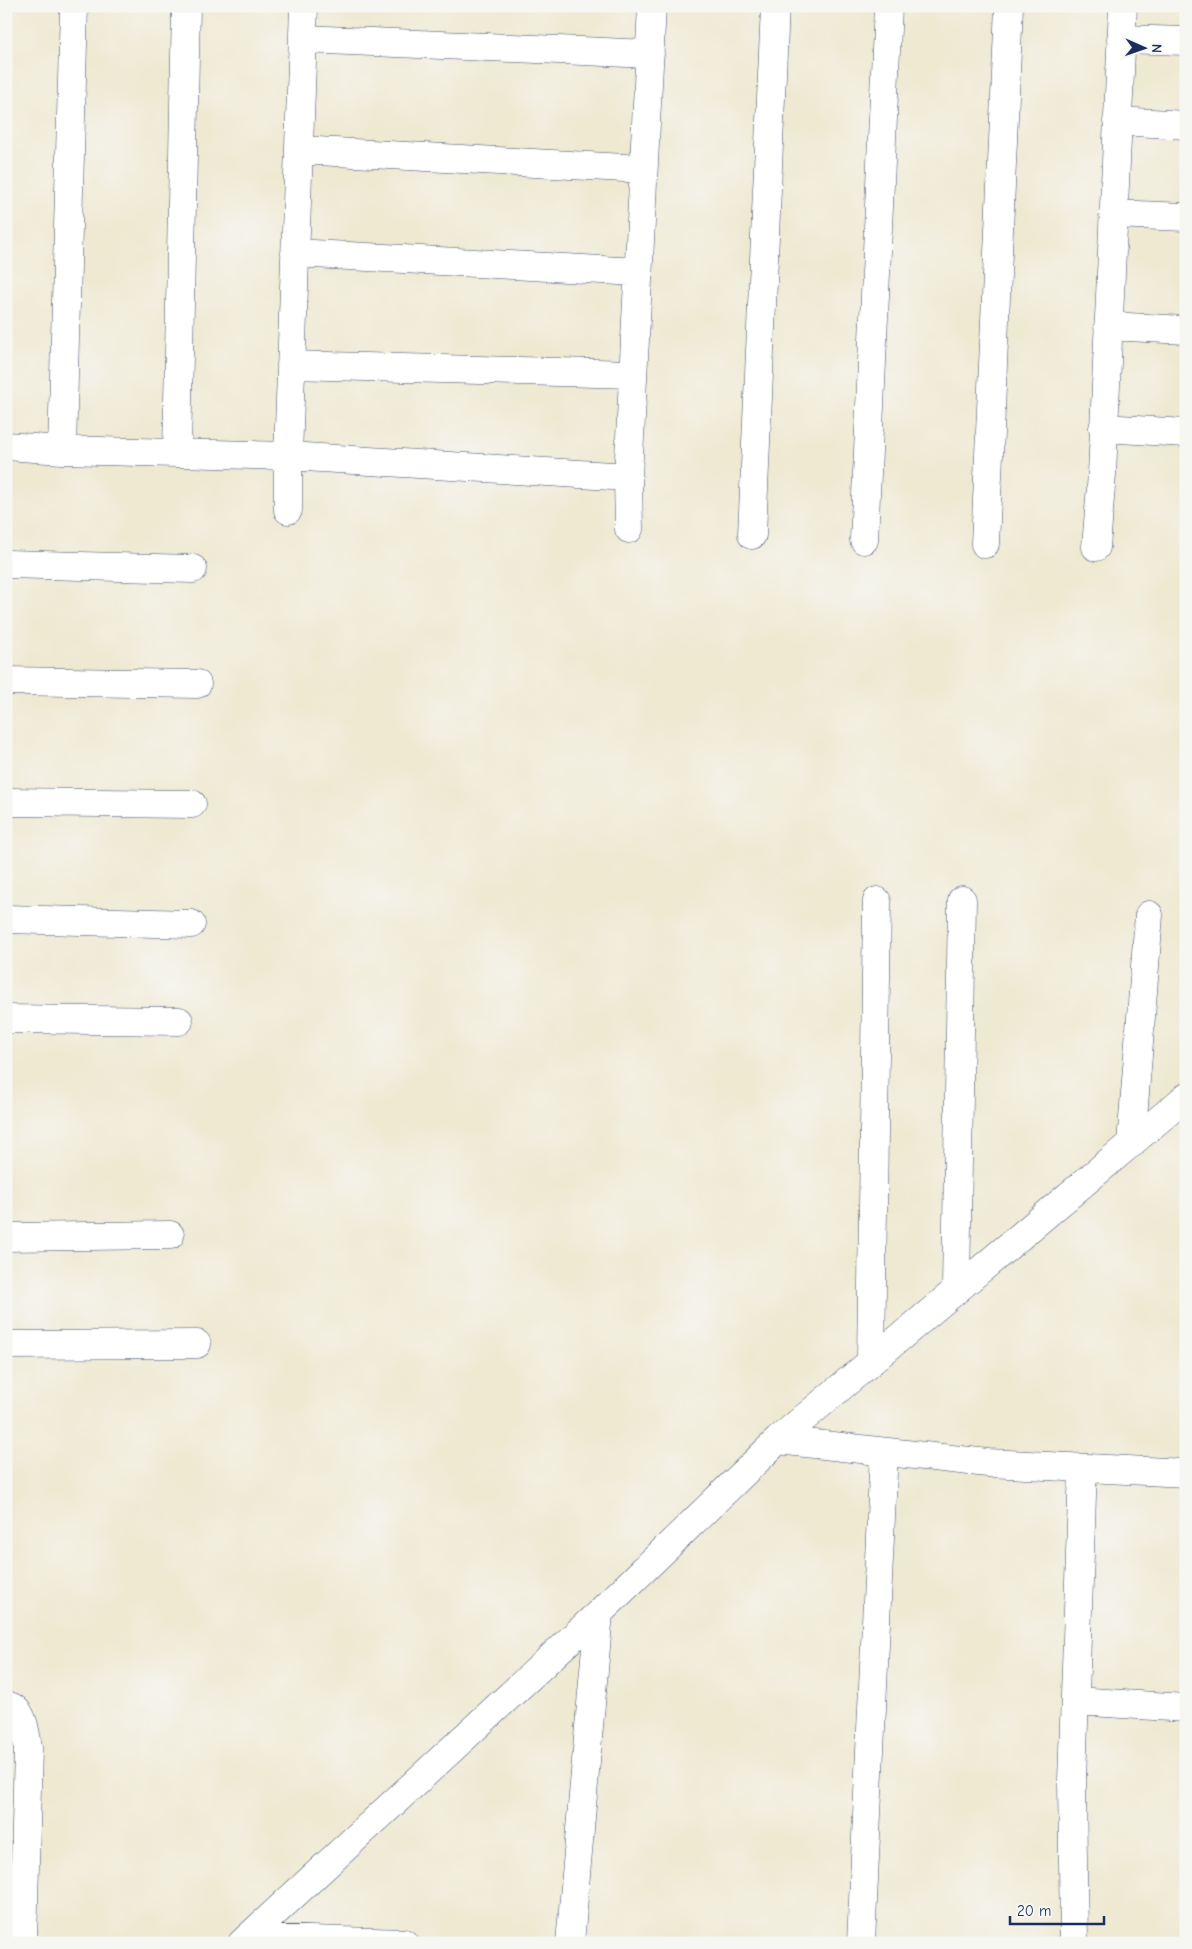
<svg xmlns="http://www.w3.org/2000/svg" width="1192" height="1949" font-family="'Comic Neue',sans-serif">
<rect width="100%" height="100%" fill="#f6f6f2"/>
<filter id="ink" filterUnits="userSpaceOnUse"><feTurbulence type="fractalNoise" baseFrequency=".02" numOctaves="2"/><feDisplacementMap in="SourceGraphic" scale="10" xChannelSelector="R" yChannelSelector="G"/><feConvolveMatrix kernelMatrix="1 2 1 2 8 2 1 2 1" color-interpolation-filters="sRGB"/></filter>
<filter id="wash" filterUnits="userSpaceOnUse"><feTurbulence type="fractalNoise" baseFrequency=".0096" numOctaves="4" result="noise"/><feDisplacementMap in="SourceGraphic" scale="20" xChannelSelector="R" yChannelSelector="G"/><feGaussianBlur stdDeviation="1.12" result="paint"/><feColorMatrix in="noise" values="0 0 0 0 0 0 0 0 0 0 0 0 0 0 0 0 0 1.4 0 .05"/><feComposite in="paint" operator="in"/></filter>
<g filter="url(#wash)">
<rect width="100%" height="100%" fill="#efe9d2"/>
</g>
<g filter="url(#ink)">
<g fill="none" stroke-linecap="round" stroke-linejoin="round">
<defs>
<path id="minor" d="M303,39L650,54
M1121,39L1186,41
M1117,121L1186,125
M299,150L643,169
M1113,214L1186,217
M295,253L638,272
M1108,326L1186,330
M291,365L633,374
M1103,428L1186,433
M6,446L62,450L288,456L628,477
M62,450L74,6
M177,453L186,6
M288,510V456L304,6
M629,529L628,477L652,6
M752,535L775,6
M864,540L888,6
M985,544L1009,6
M1096,547L1102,474L1123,6
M6,564L193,569
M6,681L197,684
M6,802L192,804
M6,919L191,924
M6,1019L179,1021
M1131,1144L1149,915
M6,1237L170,1235
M956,1290L962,900
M6,1345L197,1344
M871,1362L877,901
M778,1440L988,1463L1186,1473
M1075,1701L1186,1708
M6,1705C25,1709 25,1732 28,1748L23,1943
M248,1938L404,1943
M242,1943L599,1613L778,1440L1186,1097
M570,1943L599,1613
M861,1943L884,1452
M1074,1943L1072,1780L1083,1468"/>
</defs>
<use href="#minor" stroke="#3b4b6f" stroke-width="29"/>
<use href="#minor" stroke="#fff" stroke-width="28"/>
</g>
</g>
<rect width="1192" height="1949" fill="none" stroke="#f6f6f2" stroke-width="25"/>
<g transform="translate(1144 48) rotate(92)" stroke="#f6f6f2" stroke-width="4" paint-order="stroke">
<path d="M0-4L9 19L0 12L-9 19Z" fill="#1b2f5e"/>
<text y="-8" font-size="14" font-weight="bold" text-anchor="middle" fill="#1b2f5e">N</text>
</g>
<path d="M1010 1916v8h94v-8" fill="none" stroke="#1b2f5e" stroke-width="2.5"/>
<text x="1017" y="1916" font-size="15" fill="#1b2f5e" stroke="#f6f6f2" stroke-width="4" paint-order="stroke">20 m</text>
</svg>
